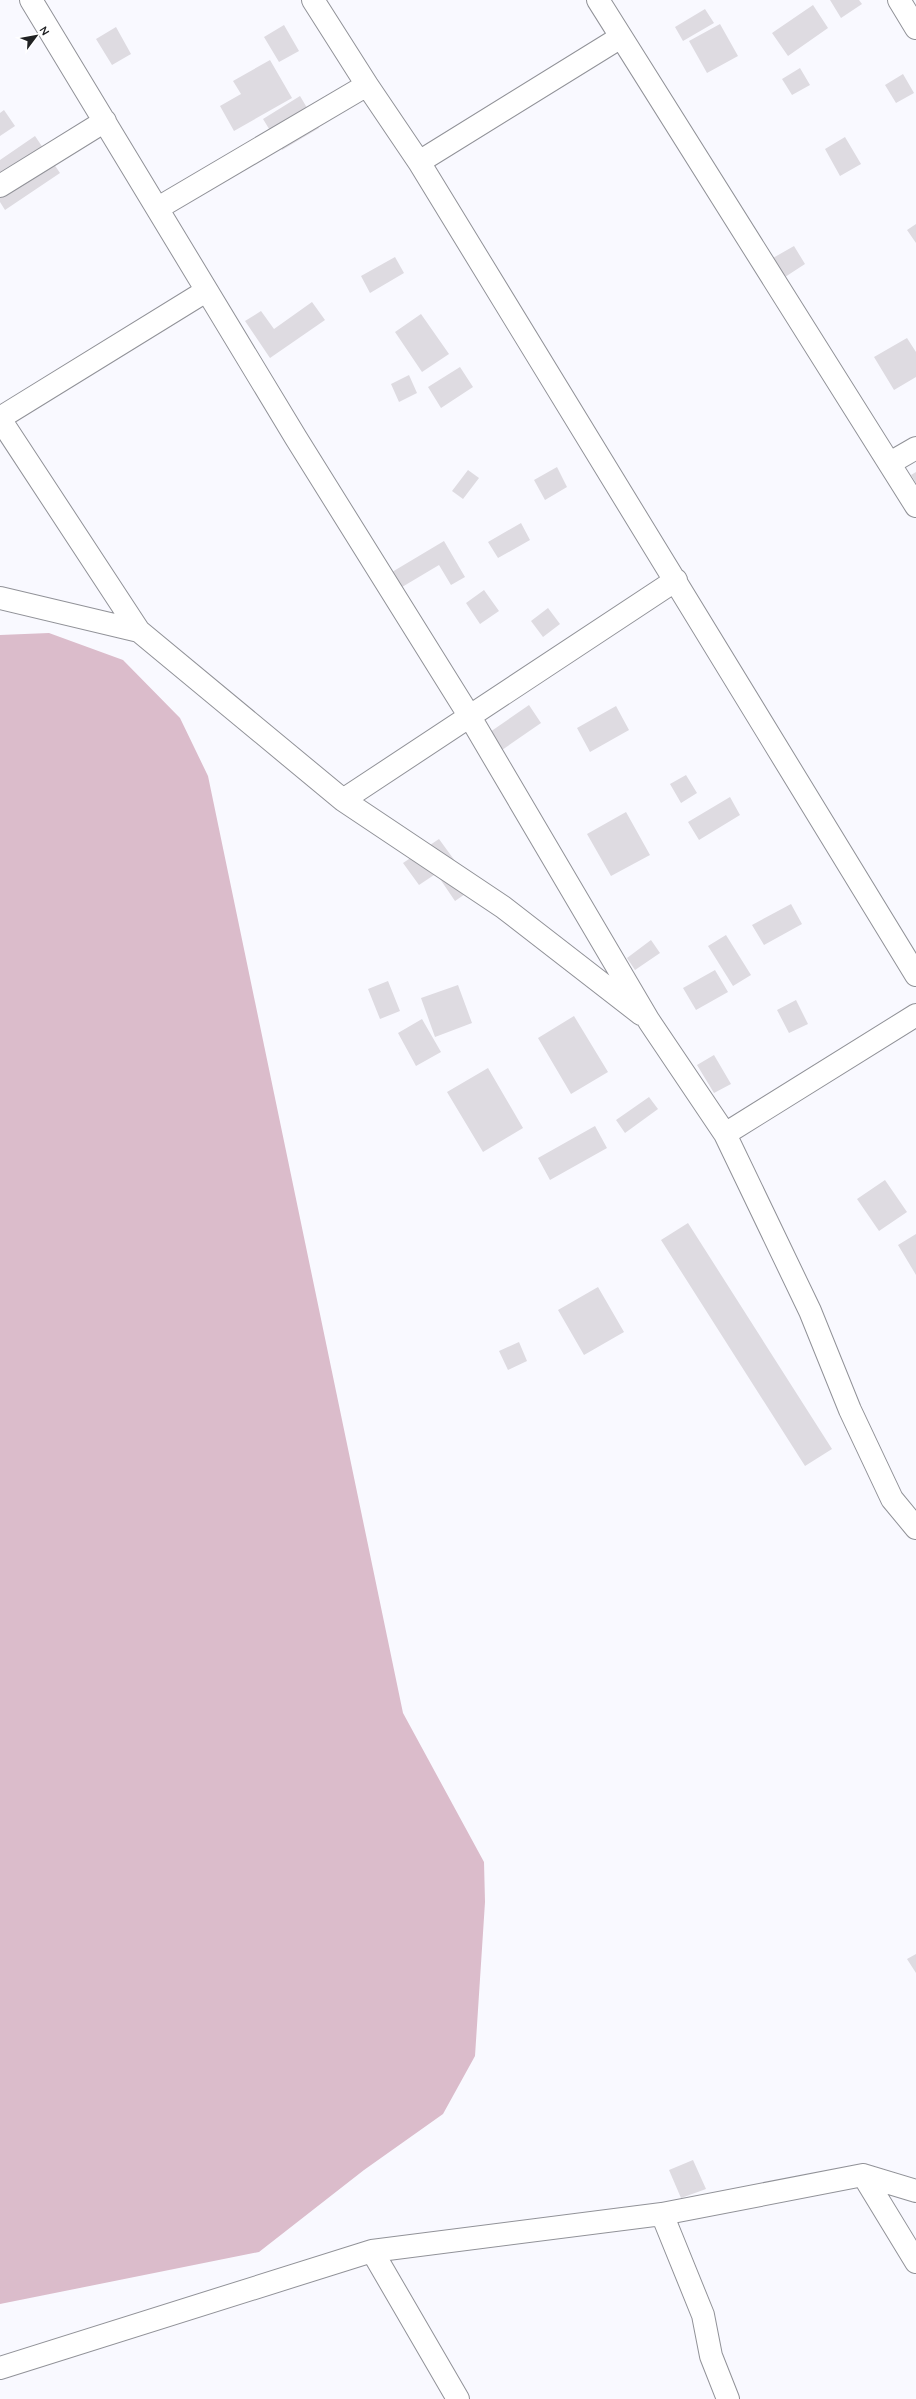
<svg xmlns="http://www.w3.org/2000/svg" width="916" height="2399" font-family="Quicksand,sans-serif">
<rect width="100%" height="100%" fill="#f9f9ff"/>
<path fill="#dbbccb" d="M49,633L123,660L180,718L208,776L403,1713L484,1862L485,1902L475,2056L443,2114L364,2170L259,2252L0,2304V635Z"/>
<path fill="#dedbe1" d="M830,0H859L862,4L841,18Z
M813,5L828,28L788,56L772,33Z
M705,9L714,23L683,41L675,27Z
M720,24L738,56L707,73L689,41Z
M284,25L299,51L279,62L264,37Z
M116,27L131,54L112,65L96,39Z
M270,60L292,98L234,131L220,106L241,94L233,81Z
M800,68L810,85L792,95L782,79Z
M903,74L914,93L896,103L885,85Z
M300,96L319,128L282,150L263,119Z
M4,110L15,126L0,136V113Z
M35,136L60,173L5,210L0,202V160Z
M845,137L861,164L840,176L825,149Z
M916,224V243L907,230Z
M794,246L805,264L785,277L773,258Z
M395,257L404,273L370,293L361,276Z
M312,302L325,320L270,358L245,321L261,311L274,329Z
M421,314L449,354L422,372L395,332Z
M907,338L916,352V377L894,390L874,357Z
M460,367L473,387L441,408L428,387Z
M409,375L417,393L399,402L391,384Z
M557,467L567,487L545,500L534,480Z
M468,470L479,478L463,499L452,491Z
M916,472V483L911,475Z
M521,523L530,540L498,558L488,542Z
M444,541L465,577L451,585L439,565L392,593L382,578Z
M484,590L499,611L480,624L466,603Z
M548,608L560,624L543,637L531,621Z
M529,705L541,723L502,750L490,732Z
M616,706L629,730L590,752L577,728Z
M686,775L697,793L681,803L670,784Z
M730,797L740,815L699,840L688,822Z
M626,812L650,855L611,876L587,834Z
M439,839L455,861L419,885L403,863Z
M438,876L471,890L455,901Z
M791,904L802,924L764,945L752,925Z
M726,935L751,975L733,986L708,946Z
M651,940L660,953L635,970L627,958Z
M715,970L728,992L696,1010L683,988Z
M388,981L400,1011L380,1019L368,989Z
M458,985L472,1023L435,1037L421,998Z
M796,1000L808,1024L789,1033L777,1010Z
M574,1016L608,1072L571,1094L538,1038Z
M422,1019L441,1052L416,1066L398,1033Z
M714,1055L731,1084L714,1093L697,1065Z
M488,1068L523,1128L483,1152L447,1092Z
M649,1097L658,1109L625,1133L616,1120Z
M595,1126L607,1148L550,1180L538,1158Z
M885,1180L907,1212L879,1231L857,1199Z
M688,1223L832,1449L805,1466L661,1240Z
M916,1234V1275L898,1245Z
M598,1287L624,1332L584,1355L558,1310Z
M519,1342L527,1361L508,1370L499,1351Z
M916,1954V1973L907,1959Z
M693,2160L706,2189L681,2198L669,2170Z"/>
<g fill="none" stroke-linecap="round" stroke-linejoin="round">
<defs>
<path id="minor" d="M31,0L296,438L470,717L649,1021L725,1134L810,1311L850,1410L892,1499L916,1528
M313,0L367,85L419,162L916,975
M598,0L916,506
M899,0L916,28
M419,162L621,37
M0,186L105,121
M158,208L367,85
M0,418L206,291
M0,419L139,631
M890,463L916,448
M0,598L139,631L343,800L503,907L641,1014
M343,800L676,580
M725,1134L916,1015
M863,2175L916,2262
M662,2214L703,2315L711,2356L728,2399
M372,2251L458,2399
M0,2368L372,2251L662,2214L863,2175L916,2191"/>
</defs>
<use href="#minor" stroke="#919298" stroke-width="24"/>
<use href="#minor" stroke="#fff" stroke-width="22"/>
</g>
<g transform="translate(36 36) rotate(58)" stroke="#ffffff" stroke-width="3" paint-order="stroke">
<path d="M0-3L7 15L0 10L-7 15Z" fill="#202123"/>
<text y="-6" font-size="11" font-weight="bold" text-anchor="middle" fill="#202123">N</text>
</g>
</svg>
